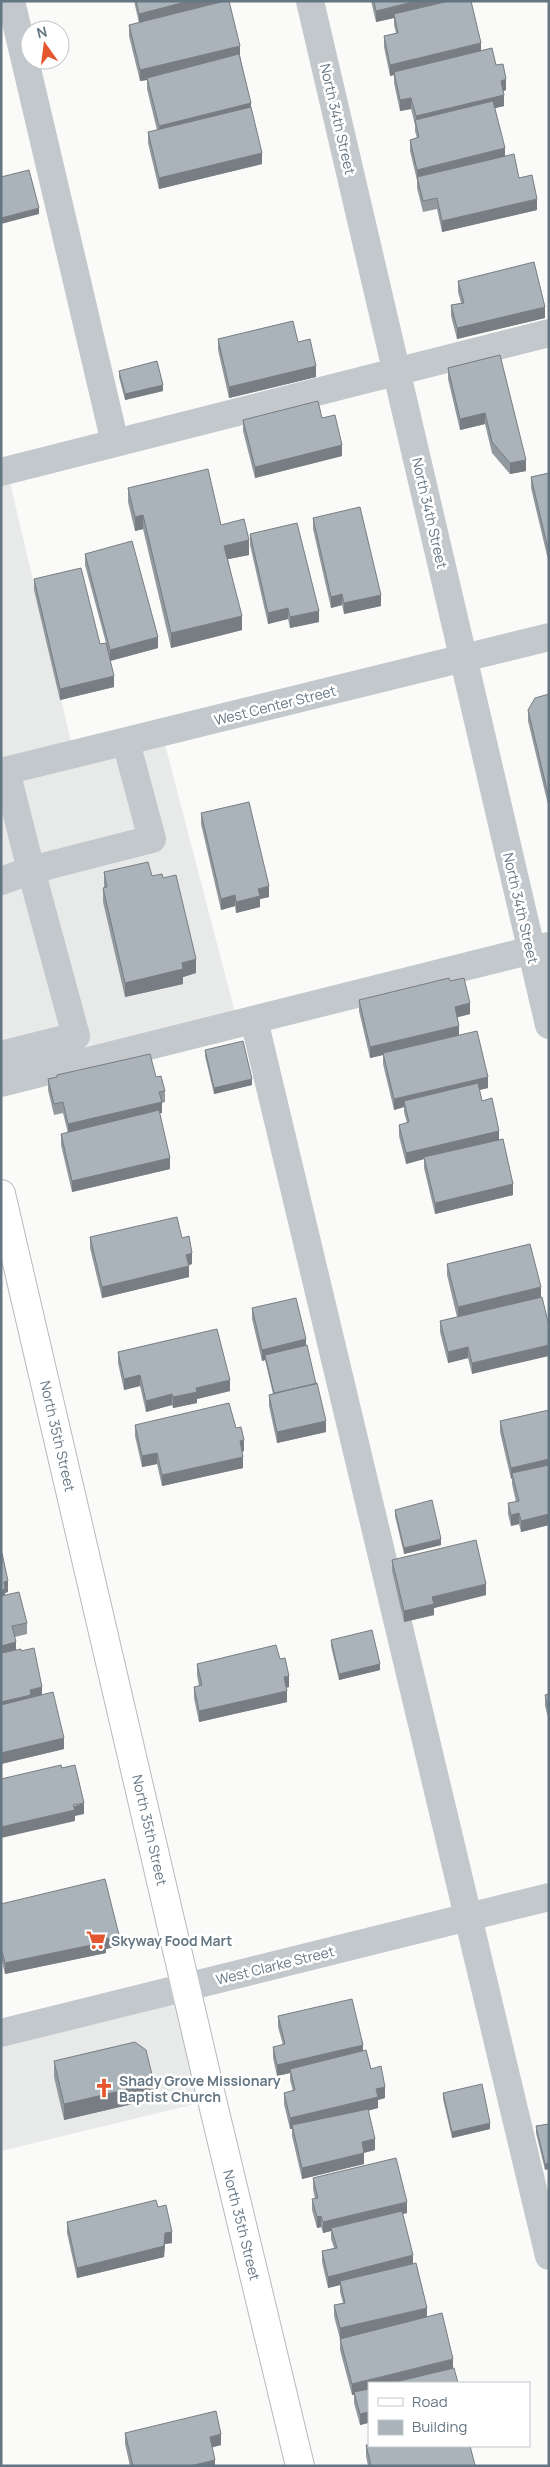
<svg xmlns="http://www.w3.org/2000/svg" width="550" height="2467" font-family="Manrope,sans-serif">
<rect width="100%" height="100%" fill="#fafaf8"/>
<path fill="#e8e9e9" d="M7,470L74,754L162,733L238,1024L1,1083V472Z
M186,1987L212,2100L1,2151V2033Z"/>
<g fill="none" stroke-linecap="round" stroke-linejoin="round">
<defs>
<path id="major" d="M1,1194L212,2100L300,2466"/>
</defs>
<use href="#major" stroke="#b5babe" stroke-width="30"/>
<path stroke="#c3c8cc" stroke-width="28" d="M11,1L115,443
M310,1L549,1025
M1,472L549,333
M6,771L31,870L152,839L126,742
M1,772L549,637
M1,881L31,870L76,1036L1,1055
M254,1020L549,2256
M1,1083L548,946
M1,2033L549,1897"/>
<use href="#major" stroke="#fff" stroke-width="28"/>
</g>
<path fill="#929a9f" d="M134,1H229L262,164L159,189L148,143V132L157,130L147,89V80L140,81L129,36V25L139,23Z
M371,1H471L481,51L496,65L506,90L503,91L504,106L495,108L505,156L519,178L537,210L442,232L437,209L423,212L417,188V180L410,151V140L417,138L415,131V125L411,109L400,111L394,83V75L390,76L384,47V36L396,33L394,25V18L376,22Z
M458,281L545,318L457,339L451,316V305L461,303L458,292Z
M218,339L298,342L316,377L229,398L218,350Z
M500,355L526,471L510,474L492,453L485,424L460,430L448,379V368Z
M119,371L163,391L125,400L119,377Z
M322,418L342,456L255,478L243,431V420Z
M549,473V564L531,488V477Z
M128,488L221,525L249,555L228,559L242,630L171,648L143,529L135,531L128,502Z
M313,518L381,606L344,614L342,605L331,608L313,529Z
M250,534L319,622L290,628L288,619L268,624L250,545Z
M85,554L158,648L110,661L106,645L114,687L60,700L34,590V579L100,644L106,643L85,565Z
M549,694V809L528,721V710Z
M201,813L269,897L260,899V907L236,913L235,906L221,910L201,824Z
M104,872L152,876L163,878L196,973L183,977V984L125,997L103,902V888H104Z
M450,981L470,1014L457,1017L459,1035L488,1088L479,1090L482,1101L499,1140L513,1195L435,1214L424,1168V1159L406,1164L399,1136V1125L407,1123L404,1112V1107L394,1110L383,1064V1055L370,1058L359,1011V1000Z
M205,1050L252,1085L214,1094L205,1056Z
M57,1075L156,1077L165,1091V1102L162,1103V1113H159L170,1169L72,1192L61,1145V1134L68,1133L63,1113L54,1115L48,1090V1079L57,1077Z
M90,1237L182,1238L192,1264L188,1265L189,1277L102,1298L90,1248Z
M530,1244L472,1374L468,1358L448,1363L440,1332V1321L457,1317L447,1275V1264Z
M252,1308L306,1345L326,1432L277,1443L269,1406V1395L273,1394L265,1360L262,1361L252,1319Z
M118,1352L230,1391L197,1399V1403L173,1408L172,1405L146,1412L140,1386L124,1390L118,1363Z
M549,1410V1525L521,1532L519,1524L511,1526L508,1514V1503L516,1502L512,1484V1478L511,1479L500,1432V1421Z
M135,1425L236,1428L244,1451L242,1452L243,1468L162,1486L157,1464L142,1467L135,1436Z
M395,1510L441,1545L404,1554L395,1516Z
M1,1553L8,1592L5,1593V1595L27,1623V1634L15,1637L16,1650L21,1651L42,1695L64,1749L1,1764Z
M392,1560L486,1595L434,1608V1615L404,1622L392,1571Z
M331,1640L380,1670L339,1680L331,1646Z
M280,1659L289,1687L286,1688L287,1702L199,1722L194,1698V1687L199,1686L197,1675V1664Z
M549,1694V1721L545,1706V1695Z
M1,1904L119,1946L106,1949V1953L5,1974L1,1958Z
M278,2016L363,2051L385,2098L378,2100V2108L368,2111L375,2150L364,2153V2164L302,2179L292,2136V2129H290L284,2104V2093L293,2091L290,2080V2073L277,2076L273,2058V2047L283,2045L278,2027Z
M54,2061L154,2099L64,2120L54,2077Z
M443,2093L490,2129L452,2138L443,2099Z
M549,2124L545,2170L536,2133V2126Z
M313,2178L407,2213L402,2214L369,2383V2427L368,2423L360,2425L354,2403V2395H352L340,2350V2339L334,2316V2305L343,2303L340,2292V2285L328,2288L322,2262V2251L334,2248L331,2239V2231L323,2233L321,2227L317,2228L312,2210V2199H315L313,2189Z
M158,2207L172,2243L165,2244L164,2257L77,2278L67,2233V2222Z
M125,2433L221,2445L212,2447L215,2466H130L125,2444Z
M366,2445L475,2466H368L366,2456Z"/>
<path fill="#777d82" d="M189,1H226L139,25V14Z
M417,1H464L394,14V18L376,22V11Z
M481,43V54L394,72V75L390,76V65Z
M240,46V57L147,78V80L140,81V70Z
M506,79V90L501,92V81Z
M504,95V106L417,127L416,116Z
M411,98V109L400,111V100Z
M251,103V114L159,137V126Z
M505,148V159L417,177V181V170Z
M262,153V164L159,189V178Z
M537,199V210L442,232V221Z
M39,208V214L1,224V218Z
M545,307V318L457,339V328Z
M316,366V377L229,398V387Z
M163,385V391L125,400V394Z
M485,413V424L460,430V419Z
M342,445V456L255,478V467Z
M526,460V471L510,474V463Z
M143,515V529L135,531V517Z
M249,540V555L224,560V546Z
M342,594V605L331,608V597Z
M381,595V606L344,614V603Z
M288,608V619L268,624V613Z
M319,611V622L290,628V617Z
M242,616V630L171,648V633Z
M158,637V648L110,661V650Z
M114,676V687L60,700V689Z
M269,886V897L260,899V907L236,913V902L258,889Z
M235,895V906L221,910V899Z
M196,959V973L183,977V984L125,997V983L182,963Z
M470,1003V1014L455,1018V1007Z
M459,1026V1037L370,1058V1047Z
M488,1077V1088L405,1107L404,1101V1107L394,1110V1099Z
M252,1079V1085L214,1094V1088Z
M162,1102V1113L68,1135V1124Z
M499,1131V1142L424,1157V1159L406,1164V1153Z
M170,1158V1169L72,1192V1181Z
M513,1184V1195L435,1214V1203Z
M192,1253V1264L186,1266V1255Z
M189,1266V1277L102,1298V1287Z
M541,1287V1298L458,1318V1307Z
M306,1339V1350L265,1355V1360L262,1361V1350Z
M549,1345V1356L472,1374V1363Z
M468,1347V1358L448,1363V1352Z
M140,1375V1386L124,1390V1379Z
M230,1380V1391L197,1399V1403L173,1408V1397L196,1388Z
M172,1394V1405L146,1412V1401Z
M326,1421V1432L277,1443V1432Z
M244,1440V1451L240,1452V1441Z
M157,1453V1464L142,1467V1456Z
M243,1457V1468L162,1486V1475Z
M549,1459V1470L512,1473V1478L511,1479V1468Z
M519,1513V1524L511,1526V1515Z
M549,1514V1525L521,1532V1521Z
M441,1539V1545L404,1554V1548Z
M8,1581V1592L5,1593V1600L1,1601V1590L4,1582Z
M486,1584V1595L434,1608V1615L404,1622V1611L432,1597Z
M16,1642V1653L1,1657V1646Z
M380,1664V1670L339,1680V1674Z
M289,1676V1687L284,1688V1677Z
M42,1687V1698L1,1713V1702L30,1690Z
M287,1691V1702L199,1722V1711Z
M64,1738V1749L1,1764V1753Z
M84,1803V1814L75,1816V1821L1,1838V1827Z
M119,1935V1946L106,1949V1953L5,1974V1963Z
M363,2045V2056L290,2069V2073L277,2076V2065Z
M154,2083V2099L64,2120V2104Z
M385,2087V2098L378,2100V2108L293,2129L292,2125V2129H290V2118L376,2089Z
M490,2123V2129L452,2138V2132Z
M375,2139V2150L362,2153V2142Z
M364,2153V2164L302,2179V2168Z
M549,2163V2169L545,2170V2164Z
M407,2202V2213L332,2231L331,2228V2231L323,2233V2222Z
M321,2216V2227L317,2228V2217Z
M172,2232V2243L165,2244L164,2257L77,2278V2268L165,2233Z
M413,2255V2266L340,2281V2285L328,2288V2277Z
M427,2308V2319L340,2339V2328Z
M453,2359V2370L401,2383H369V2391L354,2392V2395H352V2384Z
M368,2412V2423L360,2425V2414Z
M221,2434V2445L210,2448V2437Z
M215,2460V2466H190Z"/>
<path fill="#aab3b9" stroke="#777d82" d="M136,1H189L139,14Z
M225,1H229L240,46L140,70L129,25Z
M374,1H417L376,11Z
M449,1H471L481,43L390,65L384,36L398,33L394,14Z
M492,48L496,65L503,64L506,79L501,81L504,95L416,116L411,98L400,100L394,72Z
M239,54L251,103L159,126L147,78Z
M493,101L505,148L417,170L410,140L419,137L415,120Z
M251,107L262,153L159,178L148,132Z
M514,154L519,178L532,175L537,199L442,221L437,198L423,201L417,177Z
M29,170L39,208L1,218V177Z
M534,262L545,307L457,328L451,305L464,303L458,281Z
M293,321L298,342L310,339L316,366L229,387L218,339Z
M500,355L526,460L510,463L492,442L485,413L460,419L448,368Z
M157,361L163,385L125,394L119,371Z
M318,401L322,418L335,415L342,445L255,467L243,420Z
M208,469L221,525L244,519L249,540L224,546L242,616L171,633L143,515L135,517L128,488Z
M549,473V553L531,477Z
M360,507L381,595L344,603L342,594L331,597L313,518Z
M297,523L319,611L290,617L288,608L268,613L250,534Z
M132,541L158,637L110,650L85,554Z
M81,568L100,644L106,643L114,676L60,689L34,579Z
M549,694V798L528,710L535,698Z
M249,802L269,886L258,889L260,896L236,902L235,895L221,899L201,813Z
M148,862L152,876L162,874L163,878L176,875L196,959L182,963L183,969L125,983L103,888L107,887L104,872Z
M449,978L450,981L464,978L470,1003L455,1007L459,1026L370,1047L359,1000Z
M477,1031L488,1077L394,1099L383,1053Z
M243,1041L252,1079L214,1088L205,1050Z
M150,1054L156,1077L161,1076L165,1091L159,1092L162,1102L68,1124L63,1102L54,1104L48,1079L57,1077V1075Z
M478,1083L482,1101L492,1098L499,1131L406,1153L399,1125L409,1122L404,1101Z
M159,1110L170,1158L72,1181L61,1134Z
M503,1139L513,1184L435,1203L424,1157Z
M177,1217L182,1238L189,1236L192,1253L186,1255L189,1266L102,1287L90,1237Z
M530,1244L541,1287L458,1307L447,1264Z
M542,1297L549,1326V1345L472,1363L468,1347L448,1352L440,1321Z
M296,1298L306,1339L262,1350L252,1308Z
M217,1329L230,1380L196,1388L197,1392L173,1397L172,1394L146,1401L140,1375L124,1379L118,1352Z
M307,1345L316,1384L274,1393L265,1355Z
M317,1383L326,1421L277,1432L269,1395Z
M229,1403L236,1428L241,1427L244,1440L240,1441L243,1457L162,1475L157,1453L142,1456L135,1425Z
M549,1410V1459L511,1468L500,1421Z
M549,1465V1514L521,1521L519,1513L511,1515L508,1503L519,1501L512,1473Z
M432,1500L441,1539L404,1548L395,1510Z
M476,1540L486,1584L432,1597L434,1604L404,1611L392,1560Z
M2,1553L8,1581L4,1582L5,1589L1,1590Z
M19,1592L27,1623L12,1626L16,1642L1,1646V1596Z
M372,1630L380,1664L339,1674L331,1640Z
M276,1645L280,1659L285,1658L289,1676L284,1677L287,1691L199,1711L194,1687L202,1685L197,1664Z
M34,1648L42,1687L30,1690L31,1695L1,1702V1653L21,1649V1651Z
M53,1692L64,1738L1,1753V1705Z
M549,1694V1710L545,1695Z
M61,1765L62,1768L75,1765L84,1803L73,1805L75,1810L1,1827V1779Z
M105,1879L119,1935L106,1939V1942L5,1963L1,1947V1904Z
M352,1999L363,2045L277,2065L273,2047L285,2044L278,2016Z
M135,2042L146,2050L154,2083L64,2104L54,2061Z
M366,2050L371,2069L381,2066L385,2087L376,2089L378,2097L290,2118L284,2093L295,2090L290,2069Z
M482,2084L490,2123L452,2132L443,2093Z
M368,2109L375,2139L362,2142L364,2153L302,2168L292,2125Z
M549,2124V2163L545,2164L536,2126Z
M396,2158L407,2202L323,2222L321,2216L317,2217L312,2199L318,2198L313,2178Z
M156,2200L158,2207L166,2205L172,2232L165,2233L164,2246L77,2268L67,2222Z
M402,2211L413,2255L328,2277L322,2251L337,2248L331,2228Z
M416,2263L427,2308L340,2328L334,2305L345,2303L340,2281Z
M442,2313L453,2359L352,2384L340,2339Z
M454,2368L458,2383H391Z
M369,2389V2416L368,2412L360,2414L354,2392Z
M216,2411L221,2434L210,2437L215,2460L190,2466H133L125,2433Z
M366,2445H369V2446H470L475,2465L472,2466H371Z"/>
<defs>
<symbol id="supermarket-bare" viewBox="-9 -9 18 18"><path d="M-6-5.5h2.5l.6 2H6L4.5 2H-2.5L-4.4-4H-6ZM-1.5 3.2a1.3 1.3 0 1 0 .1 0ZM3 3.2a1.3 1.3 0 1 0 .1 0Z" fill="#e4572e" stroke="#fff" stroke-width="2.5" paint-order="stroke"/></symbol>
<symbol id="church-bare" viewBox="-9 -9 18 18"><path d="M-1.2-6h2.4v3.5h3.3v2.4h-3.3V6h-2.4V-.1h-3.3v-2.4h3.3Z" fill="#e4572e" stroke="#fff" stroke-width="2.5" paint-order="stroke"/></symbol>
</defs>
<g fill-rule="evenodd">
<use href="#supermarket-bare" x="82" y="1926" width="28" height="28"/>
<use href="#church-bare" x="90" y="2074" width="28" height="28"/>
</g>
<g text-anchor="middle" dominant-baseline="central" stroke-width="5" stroke-linejoin="round" paint-order="stroke">
<g font-size="14" fill="#657683" stroke="#fff">
<text transform="translate(338 119) rotate(77)">North 34th Street</text>
<text transform="translate(430 513) rotate(77)">North 34th Street</text>
<text transform="translate(275 705) rotate(-14)">West Center Street</text>
<text transform="translate(521 908) rotate(77)">North 34th Street</text>
<text transform="translate(58 1436) rotate(77)">North 35th Street</text>
<text transform="translate(150 1830) rotate(77)">North 35th Street</text>
<text transform="translate(275 1965) rotate(-14)">West Clarke Street</text>
<text transform="translate(242 2225) rotate(76)">North 35th Street</text>
</g>
<g font-size="14" font-weight="bold" fill="#657683" stroke="#fff" text-anchor="start">
<text x="111" y="1940">Skyway Food Mart</text>
<text x="119" y="2080">Shady Grove Missionary<tspan x="119" dy="16">Baptist Church</tspan></text>
</g>
</g>
<rect width="550" height="2467" fill="none" stroke="#657683" stroke-width="5"/>
<rect x="368" y="2382" width="162" height="65" fill="#ffffff" stroke="#c1c8cd"/>
<rect x="378" y="2398" width="25" height="8" fill="#ffffff" stroke="#c1c8cd"/>
<text x="412" y="2407" font-size="15" fill="#657683">Road</text>
<rect x="378" y="2420" width="25" height="15" fill="#aab3b9" stroke="#c1c8cd"/>
<text x="412" y="2432" font-size="15" fill="#657683">Building</text>
<g transform="translate(45 45) rotate(346)"><circle r="24" fill="#ffffff" stroke="#c1c8cd"/>
<path d="M0-4L9 19L0 12L-9 19Z" fill="#e4572e"/>
<text y="-8" font-size="14" font-weight="bold" text-anchor="middle" fill="#657683">N</text>
</g>
</svg>
